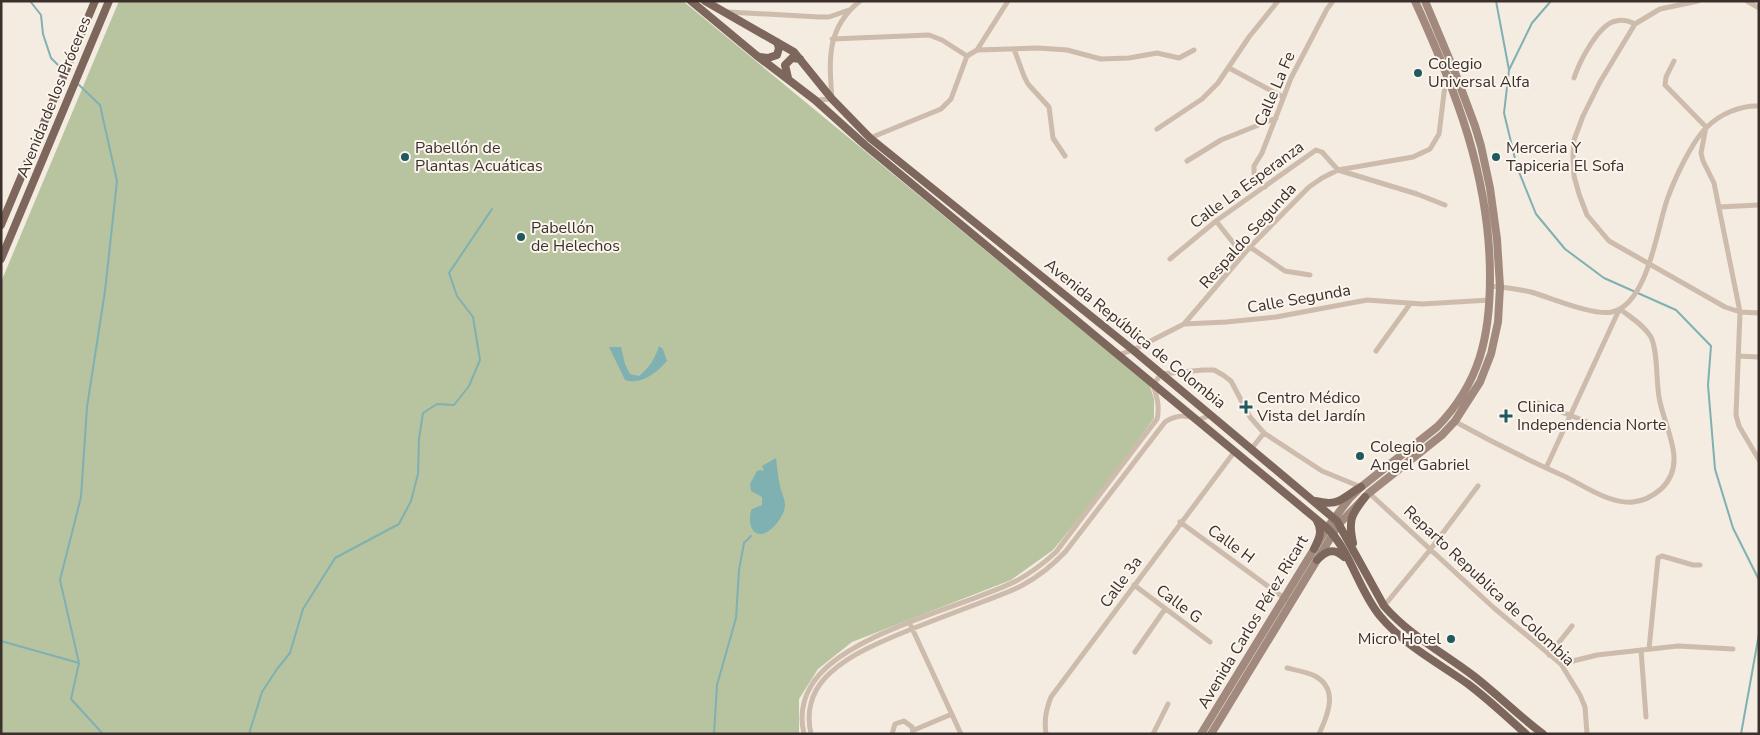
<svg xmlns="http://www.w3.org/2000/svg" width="1760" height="735" font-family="'Nunito Sans',sans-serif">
<rect width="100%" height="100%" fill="#f4ebe1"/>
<path fill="#b8c4a0" d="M119,1H683L1150,386L1154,399V418L1108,483L1053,550L1011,580L852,642L818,669L799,699V734H1V282Z"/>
<path fill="#7fb0b2" d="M659,346L663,349L667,361C656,373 642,385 625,380L609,347H621L625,364L630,374L639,376C649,368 655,359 659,346Z
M776,458C777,467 778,477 780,486C781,492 785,498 785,505C785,515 772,533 761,534C749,535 748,516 752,509L762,505V497L751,491L750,484L757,471L760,470L764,471L762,466Z"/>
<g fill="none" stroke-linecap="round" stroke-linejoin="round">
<path stroke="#7fb0b2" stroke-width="2" d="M30,1L41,15L43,34L51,58L64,71
M1496,1L1509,70L1504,113L1517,167L1536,214L1565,249L1604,278L1676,310L1711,346L1708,385L1715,469L1733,528L1759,580
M1509,70L1532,23L1551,1
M77,83L100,105L117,181L105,291L87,407L81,497L60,580L79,663
M1,641L79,663L71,699L103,734
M249,734L262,692L277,669L290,653L303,609L335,558L399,524L411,501L418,474L419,439L423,413L437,404L454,405L469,386L480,360L473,317L457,296L449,273L492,209
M714,734L717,685L736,618L739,570L744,543L751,536
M1741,734L1759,634"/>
<path stroke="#cdbbac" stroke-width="5" d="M1698,1L1660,9L1635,24L1600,82L1583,116L1574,140L1573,156L1574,176L1579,194L1587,215L1609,241L1725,307L1740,312L1759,313
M1747,1L1759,8
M728,12L819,17H829L849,10
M832,39L929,35L942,40L967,56
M1014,49L1024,76L1028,84L1049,107L1053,138L1065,156
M977,50L1008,1
M967,56L977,50L1038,48L1067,50L1101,59L1129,58L1157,53L1179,58L1194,50
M1674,61L1666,77L1665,85L1706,127L1701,153L1703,161L1714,183L1740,312L1736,415L1739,426L1759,460
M1229,68L1283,97
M1574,78C1579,63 1598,24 1616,21C1623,19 1629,21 1635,24
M816,100L832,99C829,60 826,28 860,1
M1157,129L1202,99L1218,83L1249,37L1278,1
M870,138L941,109L951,99L967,56
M1187,161L1221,140L1276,118
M1265,187L1254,173V166L1262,153L1291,78L1327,9L1333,1
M1719,207L1759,205
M1216,221L1243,255
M1250,247L1285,271L1310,275
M1170,259L1216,221L1316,150L1322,152L1338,170L1417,194L1445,205
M1490,286C1504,287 1518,289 1531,292C1552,298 1593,316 1612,312C1648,304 1657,228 1667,200C1674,180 1692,141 1707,127C1720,114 1741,105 1759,106
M1184,324L1250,247L1309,187L1322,178L1338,170L1413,157L1430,149L1439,134L1446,77
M1376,351L1410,304
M1118,355L1133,350L1184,324L1226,322L1276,317L1367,300L1422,304L1490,300
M1738,356L1759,357
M1538,403L1603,428
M1454,421C1490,441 1528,460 1566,477C1586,487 1610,504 1633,502C1644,501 1653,496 1661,489C1689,463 1664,428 1659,397C1656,380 1658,352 1651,337C1644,325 1630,317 1620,309
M1252,448L1264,433
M1546,468L1619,310
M1369,493L1494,608L1561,664L1580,695L1585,707L1587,734
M1180,522L1291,603
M1134,585L1210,642
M1384,606L1430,550L1478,486
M911,626L961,734
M1649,649L1658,558L1662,556L1693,565H1700
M1641,650L1646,717
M1135,652L1165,609
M1549,655L1572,626
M1561,664L1597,655L1678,646L1733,649
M1287,668C1296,670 1307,672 1315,676C1339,689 1328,715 1319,734
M914,730L952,714
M804,734C800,717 802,701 811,686C841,634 962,608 1016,581C1031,573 1044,563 1056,552L1157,419C1160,407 1157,397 1153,385L1161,374L1203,370H1214L1223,375L1231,381L1250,417L1264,433L1322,471L1361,487
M811,734C806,713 811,693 825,678C843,659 867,648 890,638C920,625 951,614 982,602C995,597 1009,592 1021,586C1038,577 1053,565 1066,551L1165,422C1176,415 1187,414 1198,420L1211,415
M892,734L895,724L904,721L912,727L913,734
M1046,734C1044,720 1046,710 1051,697L1235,451
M1153,734L1168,704"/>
<path stroke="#a18a7d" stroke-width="8" d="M1201,734L1327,528L1349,499L1361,487L1437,427C1480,383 1490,336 1490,277C1490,177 1456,91 1415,1
M1211,734L1339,524L1369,493L1442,435L1455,421L1480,382L1491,354L1498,322L1500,287L1497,239L1490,188L1481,146L1475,126L1456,75L1425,1"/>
<path stroke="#7d675c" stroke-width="8" d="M691,1L756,55L815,100L865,145L1327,528C1350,550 1359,591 1380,616C1405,646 1437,662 1468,684C1488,699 1507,717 1526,734
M705,1L794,52L832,99L870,138L1133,350L1337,521L1384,606C1410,636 1444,653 1475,677C1498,695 1519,716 1543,734
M760,57L768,58L777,55L779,48L777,42
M788,78L785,65L792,58L800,59
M1,225L95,1
M1,259L109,1
M1315,501C1340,507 1341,498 1361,487
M1353,543C1348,520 1351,515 1365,497
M1314,549C1319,539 1323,531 1317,521
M1317,560C1326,551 1334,547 1344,557"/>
</g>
<g fill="#1f5a5e" stroke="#fbf5ee" stroke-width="2">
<circle cx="1418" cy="73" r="5"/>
<circle cx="405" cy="157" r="5"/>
<circle cx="1496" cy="157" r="5"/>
<circle cx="521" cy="237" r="5"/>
<path d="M1243.5 399.5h5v5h5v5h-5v5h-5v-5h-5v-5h5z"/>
<path d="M1503.5 408.5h5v5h5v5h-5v5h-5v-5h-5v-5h5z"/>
<circle cx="1360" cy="456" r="5"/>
<circle cx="1451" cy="639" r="5"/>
</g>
<g text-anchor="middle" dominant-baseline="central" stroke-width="4" stroke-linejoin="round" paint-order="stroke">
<g font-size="16" fill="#3b302b" stroke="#fbf5ee" text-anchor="start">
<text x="1428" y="64">Colegio<tspan x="1428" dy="18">Universal Alfa</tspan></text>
<text x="415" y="148">Pabellón de<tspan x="415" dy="18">Plantas Acuáticas</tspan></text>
<text x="1506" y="148">Merceria Y<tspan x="1506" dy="18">Tapiceria El Sofa</tspan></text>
<text x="531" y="228">Pabellón<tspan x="531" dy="18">de Helechos</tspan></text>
<text x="1257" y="398">Centro Médico<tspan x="1257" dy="18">Vista del Jardín</tspan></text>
<text x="1517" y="407">Clinica<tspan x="1517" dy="18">Independencia Norte</tspan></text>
<text x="1370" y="447">Colegio<tspan x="1370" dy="18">Angel Gabriel</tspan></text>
<text x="1441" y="639" text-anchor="end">Micro Hotel</text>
</g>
<g font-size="16" fill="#3b302b" stroke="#fbf5ee">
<text transform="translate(1275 89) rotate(-67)">Calle La Fe</text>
<text transform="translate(54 97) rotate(-68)">Avenida de los Próceres</text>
<text transform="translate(1247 185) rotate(-36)">Calle La Esperanza</text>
<text transform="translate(1248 236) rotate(-48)">Respaldo Segunda</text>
<text transform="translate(1299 299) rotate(-10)">Calle Segunda</text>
<text transform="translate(1135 334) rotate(39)">Avenida República de Colombia</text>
<text transform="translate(1231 544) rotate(36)">Calle H</text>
<text transform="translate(1121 582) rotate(-54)">Calle 3a</text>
<text transform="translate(1489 586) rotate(43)">Reparto Republica de Colombia</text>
<text transform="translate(1179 604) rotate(37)">Calle G</text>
<text transform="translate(1253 622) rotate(-59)">Avenida Carlos Pérez Ricart</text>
</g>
</g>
<rect width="1760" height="735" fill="none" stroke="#3b302b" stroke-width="5"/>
</svg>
